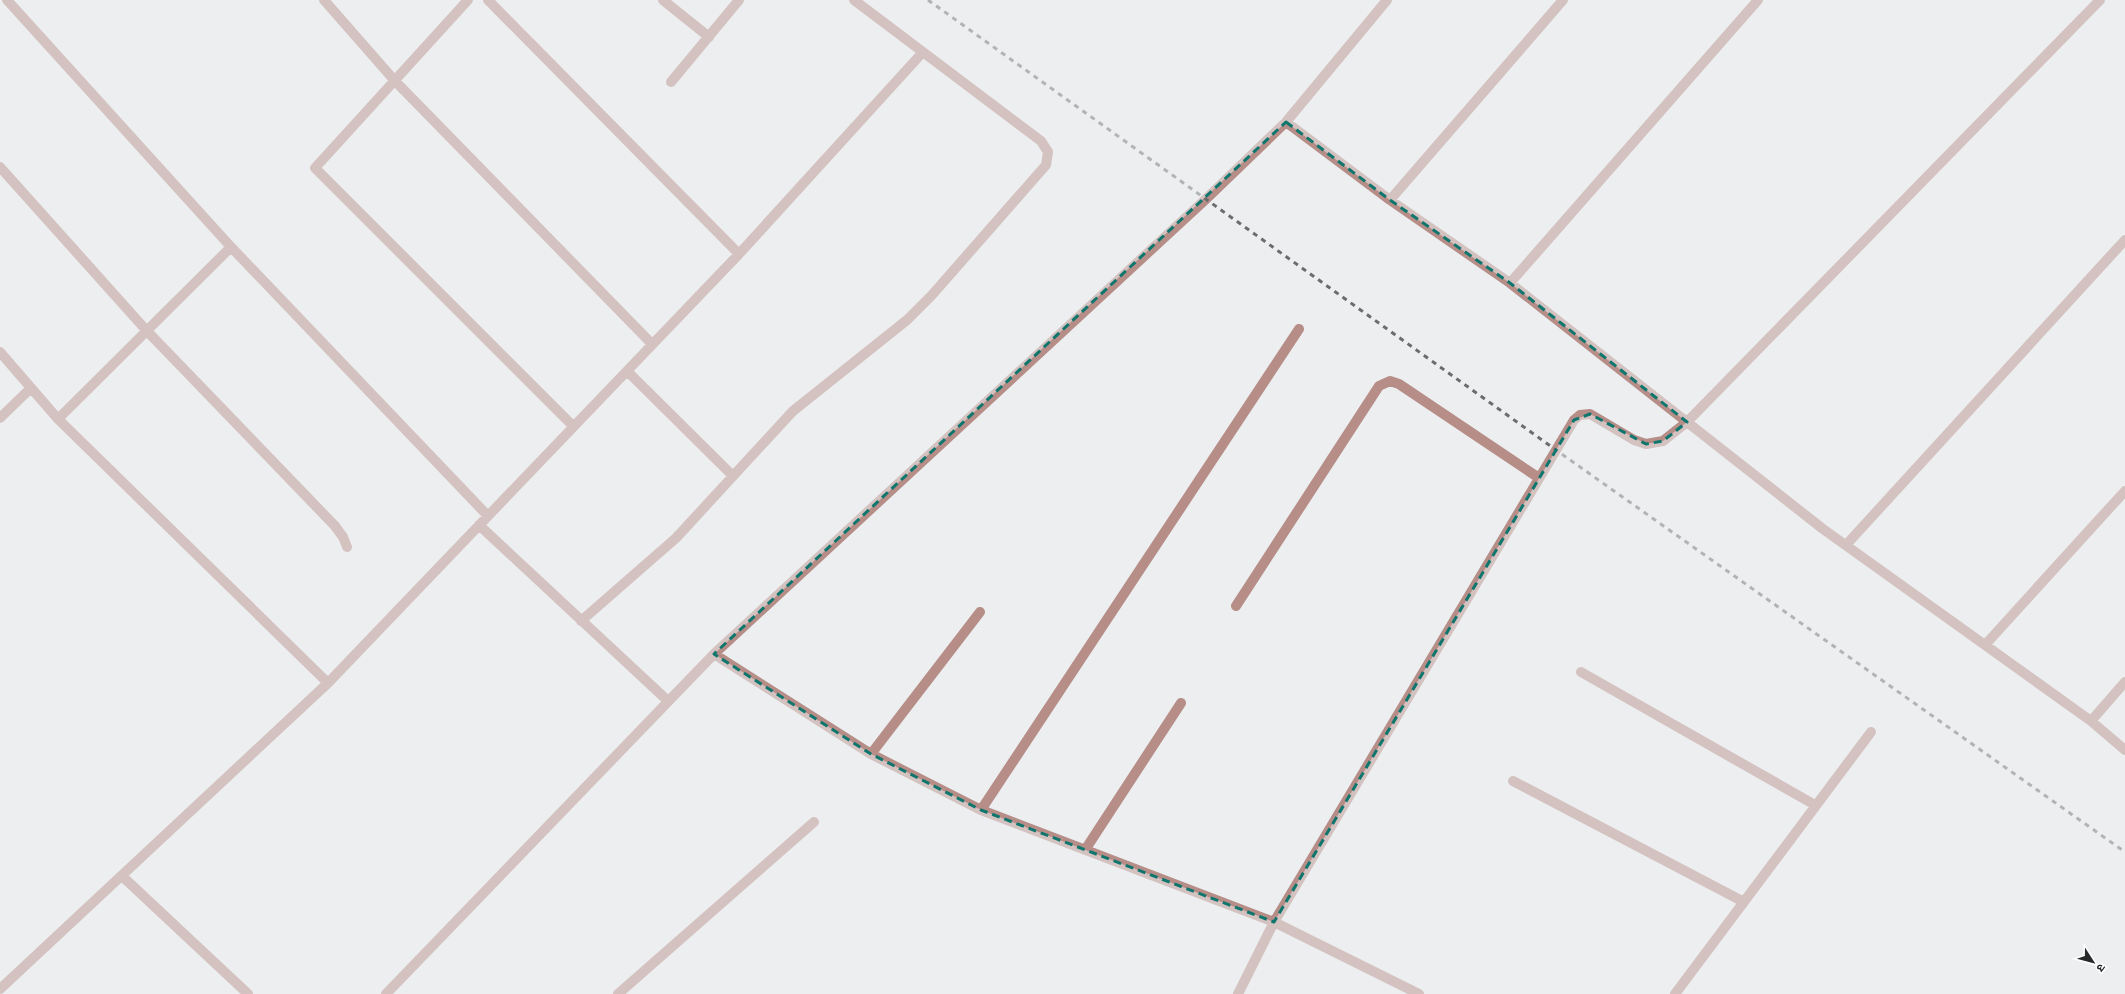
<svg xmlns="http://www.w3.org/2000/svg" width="2125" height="994" font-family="'Asap Condensed','Noto Sans Devanagari',sans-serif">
<rect width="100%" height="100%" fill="#eceef0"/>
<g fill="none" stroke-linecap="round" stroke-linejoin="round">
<path stroke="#b68d87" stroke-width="10" d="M7,0L231,247L488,516
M324,0L395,81L652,344
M468,0L315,168L573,426
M488,0L739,254
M663,0L709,37
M1387,0L1286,122L1390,200L1510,283L1823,529L2091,721L2125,682
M671,82L739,0
M0,167L146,330L335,526L343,537L347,547
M1390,200L1563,0
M1510,283L1758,0
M0,352L58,419L328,683
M627,371L732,475
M0,418L31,388
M58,419L231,247
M479,525L668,701
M1846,545L2125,240
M1236,606L1379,386L1390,381L1399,384L1539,478
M581,621L676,538L793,411L907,320L932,295L1046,165L1048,152L1041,141L854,0
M1985,645L2125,491
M714,654L871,754L981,810L1274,922L1419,994
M1581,672L1815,805
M2091,721L2125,750
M871,754L980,612
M1513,781L1744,902
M981,810L1299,329
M1085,850L1181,703
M122,876L248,994
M0,989L328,683L739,254L923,52
M386,994L714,654L1206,199L1286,122
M618,994L814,822
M1238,994L1274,922L1574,420L1580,415L1590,414L1634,440L1646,444L1663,441L1687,422L2100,0
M1675,994L1871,732"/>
<path stroke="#6b6c6d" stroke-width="3" stroke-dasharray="5 5" stroke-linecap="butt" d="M928,0L1556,450L2125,852"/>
</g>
<path d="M0 0H2125V994H0ZM1286,122L1390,200L1510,283L1687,422L1663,441L1646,444L1590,414L1574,420L1274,922L981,810L871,754L714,654Z" fill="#eceef0" fill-opacity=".55" fill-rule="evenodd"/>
<path fill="none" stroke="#0f766e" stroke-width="3" stroke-dasharray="8 5" stroke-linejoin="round" d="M1286,122L1390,200L1510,283L1687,422L1663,441L1646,444L1590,414L1574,420L1274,922L981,810L871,754L714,654Z"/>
<g transform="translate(2093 962) rotate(126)" stroke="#ffffff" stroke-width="3" paint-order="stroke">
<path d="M0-3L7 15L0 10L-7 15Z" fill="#272828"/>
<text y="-6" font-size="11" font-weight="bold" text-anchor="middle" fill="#272828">उ</text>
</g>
</svg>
